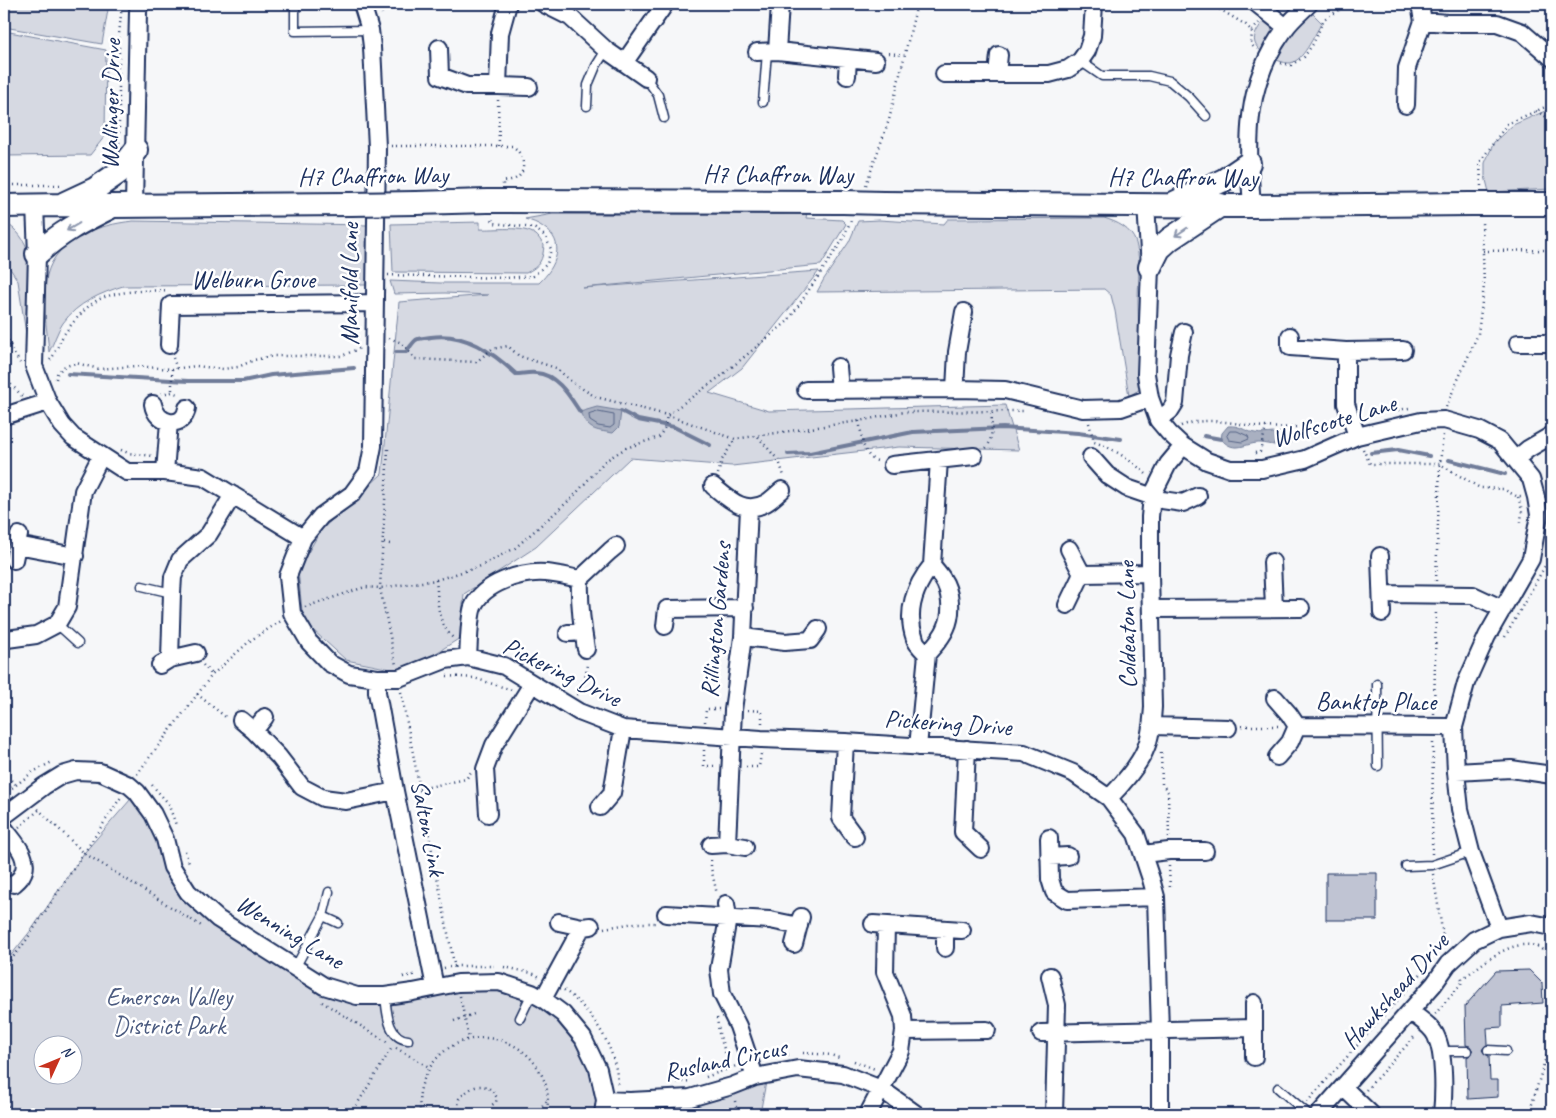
<svg xmlns="http://www.w3.org/2000/svg" width="1556" height="1118" font-family="Caveat,sans-serif">
<rect width="100%" height="100%" fill="#f6f7f9"/>
<filter id="ink" filterUnits="userSpaceOnUse"><feTurbulence type="fractalNoise" baseFrequency=".02" numOctaves="2"/><feDisplacementMap in="SourceGraphic" scale="10" xChannelSelector="R" yChannelSelector="G"/><feConvolveMatrix kernelMatrix="1 2 1 2 8 2 1 2 1" color-interpolation-filters="sRGB"/></filter>
<g filter="url(#ink)">
<path fill="#d6d9e2" stroke="#7884a0" fill-rule="evenodd" d="M4,4H109L102,44L4,27Z
M1312,13L1322,23C1314,34 1303,64 1288,63C1285,63 1280,61 1276,60C1286,38 1295,29 1312,13Z
M1265,19C1278,33 1271,39 1262,52C1248,41 1256,31 1265,19Z
M4,31L106,50L105,136L90,155L4,156Z
M1552,108V189L1489,192L1485,176V163L1494,142L1513,125Z
M807,212L806,218L842,220L846,224L821,265L582,288L819,271L742,368L709,393L769,411L1005,405L1019,450L899,447L732,466L630,458L536,547L464,594L460,638L406,672L346,660L303,621L298,570L321,530L382,474L399,302L488,295L445,293L394,294L390,281L440,283H539C556,267 567,242 543,227C538,223 531,221 525,219L553,214H783Z
M1104,218C1117,222 1131,228 1136,243C1141,261 1138,282 1138,300C1138,329 1141,359 1142,388L1129,396L1115,311L1111,295L1104,289L817,292L824,279L849,242L858,221L879,220L944,224L948,219Z
M133,221L368,225L367,285L123,286C101,293 77,303 63,323C57,331 54,343 49,352C47,328 41,299 47,275C57,237 99,225 133,221Z
M4,222C17,229 25,240 29,254V354L18,281L11,270L4,264Z
M480,222V229C495,230 523,225 536,235C539,237 541,242 544,245C543,260 540,266 526,273L393,272L391,224Z
M137,792L178,887L281,970L369,996L499,982L561,1018L598,1069L600,1114H4V964L32,929L84,853ZM42,1046H72V1076H42Z
M766,1082L760,1114H615L619,1110L625,1107Z"/>
<path fill="#a9b0c1" stroke="#707c99" d="M597,407L621,411L619,427L613,433C594,430 589,431 580,412Z
M1228,426C1241,425 1243,431 1255,433C1267,436 1280,429 1291,436L1292,440L1289,445C1279,447 1271,444 1261,443C1246,442 1235,455 1221,439L1222,433Z"/>
<g fill="none" stroke-linecap="round" stroke-linejoin="round">
<path stroke="#546386" stroke-width="1" d="M598,412L614,415V425L610,428L598,426L590,421L589,415Z
M1230,431H1237L1248,436L1249,439L1242,442L1229,440L1227,436Z"/>
<path stroke="#707c99" stroke-width="4" d="M396,352H406C409,349 412,343 416,340C419,338 427,338 431,337C465,332 492,352 516,374C522,374 529,372 536,373C557,374 570,397 580,412
M68,374L188,381H243L271,375L354,368
M621,411L638,420L674,427L710,445
M1204,436L1221,439
M1371,453L1398,450L1429,456
M788,454L810,453L913,432L1003,428L1078,433L1121,439
M1449,460L1505,474
M1550,474L1552,473"/>
</g>
<path fill="#c0c4d3" stroke="#1b2f5e" d="M1326,873H1377V920H1326Z
M1529,970L1542,983L1543,1003L1502,1006V1027L1487,1028L1488,1044L1484,1047L1482,1050L1485,1054L1489,1056L1490,1080H1498V1097L1468,1099L1467,1057L1472,1054L1473,1051L1470,1046L1466,1045L1465,1006L1496,971Z"/>
<g fill="none" stroke-linecap="round" stroke-linejoin="round">
<defs>
<path id="lane" d="M295,4V31L370,30
M1080,61L1102,76H1149L1170,81L1189,97L1206,116
M646,78L658,95L664,118
M763,102L767,52
M587,106L588,85L596,66L606,50
M142,586L172,593
M57,624L78,643
M1377,684L1378,766
M1406,866L1432,865L1471,852
M323,916L338,923
M295,968L323,916L329,892
M385,996C387,1011 387,1038 408,1040
M520,1018L532,993
M1488,1050L1506,1051
M1440,1051H1467
M1278,1088L1308,1114"/>
<path id="street" d="M362,4L370,30L372,47L377,147L373,446L368,472L352,494L321,516L303,538L288,576L292,613L309,642L329,663L349,674L377,678H399L445,660L468,657L504,666L579,712L623,729L761,739L845,742L1024,753L1073,773L1109,798L1136,834L1151,879L1156,897L1160,1031V1114
M508,4L500,33L498,86L529,87
M544,4L570,17L606,50L646,78
M1257,4L1286,27
M1423,21L1447,23H1497L1522,32L1552,58
M439,48L440,76L467,86H498
M777,51L780,4
M757,52L777,51L876,61
M624,63L665,4
M944,74H1049L1068,69L1080,61L1087,51L1092,36L1094,4
M997,74L999,55
M847,76L848,58
M1406,105L1407,68L1423,21L1420,4
M134,205L138,11L140,4
M1146,205L1150,267L1146,374L1150,398L1158,420L1169,433L1183,446L1207,461L1230,469H1262L1305,459L1357,436L1421,421L1444,420L1479,430L1500,441L1531,479L1536,497L1539,515L1531,559L1487,636L1466,683L1454,727L1456,772L1460,809L1471,852L1499,928
M35,206L37,254L34,366L48,402L62,425L73,437L127,472H165L203,477L303,538
M1252,206C1247,141 1244,84 1285,29C1291,20 1301,12 1309,4
M1290,336V347L1346,351L1403,350
M1518,343H1552
M169,345L171,305L374,303
M1346,351V404L1357,436
M838,367L840,390
M955,389L957,352L964,312
M806,390L955,389L1005,390L1083,409L1121,408L1150,398
M153,404C156,425 184,430 187,408
M4,416L48,402
M1158,420L1170,411L1175,403L1179,355L1184,332
M1091,457L1107,475L1127,488L1162,500L1183,503L1198,496
M1516,459L1528,449L1552,435
M892,465L974,456
M165,472L169,422
M713,486C729,499 744,515 766,503C771,500 777,494 782,490
M17,545L75,556
M1380,556L1382,613
M14,560L19,535
M1272,562L1274,608
M1082,574L1150,573
M580,579L610,551L616,546
M1382,594L1473,595L1503,609
M1067,605L1082,574L1069,549
M1152,609L1301,608
M665,626L667,609L745,608
M568,633L583,632
M743,637L785,642L810,640L818,629
M4,641L7,639L36,635L57,624L67,607L83,491L101,456
M927,654C934,646 942,638 946,628C953,613 951,591 942,578C939,573 935,569 932,565
M468,657C469,645 469,617 473,607C483,583 522,571 546,573C558,574 569,577 580,579C579,602 582,626 586,649
M170,659L172,593L173,577L180,560L209,534L233,495
M160,665L170,659L196,653
M377,678V692L395,791L435,987
M1275,698L1289,714L1297,726L1290,742L1277,757
M241,720L254,731L279,757L302,787L323,798L346,801L395,791
M1152,726L1228,728
M1297,726L1454,727
M254,731L265,717
M845,742L841,818L855,837
M918,747L927,654C923,650 916,644 915,639C905,612 915,586 932,565L939,460
M967,749L963,832L981,849
M1456,772L1511,769L1552,775
M1109,798C1120,787 1139,765 1145,750C1151,737 1152,721 1153,707L1150,573V517L1152,496L1168,464L1183,446
M600,807L612,793L623,729
M488,814L485,769L494,745L532,684
M4,816L44,786L62,775L76,771L100,772L129,785L137,792L153,814L165,839L172,867L188,892L218,919L324,986L357,996H385L413,992L458,983L499,982L532,993L543,999L563,1014L583,1038L598,1069L605,1100L603,1114
M4,828C13,841 32,858 22,875C21,878 16,882 14,884
M1049,838L1050,879L1054,892L1067,900L1156,897
M727,844L733,710L743,637L749,508
M711,845L727,844L745,847
M1143,854L1169,851H1205
M1049,857L1068,856
M726,904L728,918L719,969L722,994L738,1026L755,1077
M666,914L770,920L799,926
M559,922L582,927L591,926
M873,924L962,930
M945,929V948
M794,944L801,917
M1050,976L1057,1005L1054,1114
M543,999L582,927
M1254,1003V1057
M1410,1011C1418,1018 1432,1026 1436,1036C1445,1055 1444,1094 1442,1114
M904,1031L987,1030
M1041,1033L1254,1028
M1343,1087L1371,1114
M605,1100L630,1101L690,1098L732,1086L755,1077L798,1069L843,1074L881,1089L916,1114
M868,1114L901,1051L904,1031L903,1016L885,972L886,926
M1319,1114L1434,984L1448,964L1474,940L1499,928L1531,923L1552,927"/>
<path id="secondary" d="M1176,202L1224,180L1249,163
M65,203L95,189L118,173L136,150
M416,203L487,201L843,202
M883,203L1252,206L1471,204
M1498,204H1552
M4,206L62,205L112,206L350,204
M37,254C61,232 81,222 109,208
M1150,267L1159,249L1170,239L1221,205"/>
</defs>
<use href="#lane" stroke="#1b2f5e" stroke-width="11"/>
<use href="#street" stroke="#1b2f5e" stroke-width="20"/>
<use href="#secondary" stroke="#1b2f5e" stroke-width="26"/>
<path stroke="#1b2f5e" stroke-width="2.5" stroke-dasharray="1 4" stroke-linecap="butt" d="M380,4L382,14
M1211,4L1246,25L1252,31L1251,44L1256,50
M1252,31L1259,23
M889,53L904,55
M1281,63L1291,65L1304,57L1313,44L1324,19L1349,4
M498,100L499,146
M1536,111L1552,120
M119,143V35L122,4
M391,146H512C523,152 529,172 515,179C511,180 506,181 503,182V185
M4,185H60
M866,185L889,120L917,4
M1481,186L1480,162L1507,124L1552,104
M1483,251L1546,250L1552,248
M388,275L504,278L533,276L547,264L551,249L545,236L534,228L494,223L492,219
M4,326L12,350L20,363
M389,338L402,343L415,359L476,362L492,349L508,346L519,356L556,368L573,383L596,397L667,415L735,439L859,421L904,412L1023,411
M173,358L177,369
M50,360C57,352 59,341 65,333C73,322 86,306 98,300C117,290 147,291 168,290
M172,369V392
M4,377L22,396
M56,379L57,374L63,367L76,363L99,369L135,366L172,369L196,366L223,369L238,367L254,360L273,356H342L360,348
M161,394L172,392L180,395
M1446,407L1478,334L1484,286L1482,222
M1398,410L1409,408
M859,421C862,434 862,458 878,461
M1089,423L1094,442C1113,448 1132,461 1146,474
M1181,426C1210,415 1235,425 1265,427C1289,429 1315,425 1339,424
M758,437L779,461L784,476
M986,448C994,440 991,422 992,411
M388,449L380,588L396,665
M1363,449L1370,464H1440L1480,488L1503,489L1518,497H1521
M121,450L128,453L153,456
M1255,453L1260,452L1266,427
M718,474L722,460L735,439
M1518,497L1522,510L1521,522
M384,543L390,544
M1547,558L1552,543
M436,580C439,606 435,619 454,639
M1436,581L1440,464L1443,435
M305,607L365,587L380,588L436,580L481,566L515,548L540,526L572,498L605,461L626,448L659,437L665,427L667,415L721,376L788,321L842,241L851,220
M1505,637L1545,566
M203,665L212,675
M447,676L474,678L512,690
M401,692L455,969
M197,694L228,719
M577,695L586,675L587,663
M748,710L762,711V724
M1434,714L1436,609
M705,722L706,709H720
M1242,726H1279
M704,750V766H718
M1161,753L1162,784L1168,792L1169,838
M746,767H759L761,754
M4,773L15,784
M137,774L212,675L251,640L281,621
M152,785L168,803L176,825
M419,789L466,779L471,772
M4,794L33,772L52,762
M38,809L84,853L203,927
M19,827L39,810
M185,851L190,865
M1432,854L1433,742
M711,860V868L717,894
M1169,866L1170,890
M1433,874L1445,948
M604,928L635,923H656
M504,967L532,973L540,977
M4,968L23,945L121,797
M444,968L455,966H494
M403,977L417,974
M1462,979C1482,965 1508,939 1536,946C1541,948 1547,954 1552,957
M564,990C594,1012 617,1049 618,1087
M460,996L469,1039
M322,1002L390,1044
M1435,1014L1461,984L1462,979L1459,975
M717,1018L719,1033L730,1068
M454,1021L477,1013
M396,1048L429,1067
M803,1053L831,1055L839,1058
M763,1059L790,1054
M854,1061L875,1069
M706,1077L736,1066
M677,1082L691,1081
M1366,1090L1416,1035
M735,1101L737,1114
M1307,1102L1426,968
M4,1103L21,1114
M930,1108L935,1114
M351,1114L393,1046
M421,1114C418,1102 419,1089 425,1077C448,1023 523,1026 544,1080C549,1091 548,1103 547,1114
M457,1114L459,1099C471,1085 487,1079 497,1098L496,1102L492,1105
M537,1114L539,1109L547,1101
M1529,1114L1552,1037"/>
<use href="#lane" stroke="#fff" stroke-width="8"/>
<use href="#street" stroke="#fff" stroke-width="16"/>
<use href="#secondary" stroke="#fff" stroke-width="22"/>
<defs>
<path id="secondary-bridge" d="M843,202L883,203
M350,204L416,203
M1471,204H1498"/>
</defs>
<use href="#secondary-bridge" stroke="#1b2f5e" stroke-width="26" stroke-linecap="butt"/>
<use href="#secondary-bridge" stroke="#fff" stroke-width="22"/>
</g>
<defs><path id="oneway-shaft" d="M-6 0H5M1.5-3L5.5 0L1.5 3" fill="none" stroke-width="1.6" stroke-linecap="round" stroke-linejoin="round" transform="scale(1.25)"/></defs>
<g stroke="#8d97ae">
<use href="#oneway-shaft" transform="translate(73 227) rotate(149)"/>
<use href="#oneway-shaft" transform="translate(1181 232) rotate(146)"/>
</g>
</g>
<g text-anchor="middle" dominant-baseline="central" stroke-width="5" stroke-linejoin="round" paint-order="stroke">
<g font-size="25" fill="#1b2f5e" stroke="#fff">
<text transform="translate(111 104) rotate(-89)">Wallinger Drive</text>
<text x="778" y="175">H7 Chaffron Way</text>
<text transform="translate(373 176) rotate(-1)">H7 Chaffron Way</text>
<text x="1183" y="178">H7 Chaffron Way</text>
<text x="253" y="280">Welburn Grove</text>
<text transform="translate(350 284) rotate(-90)">Manifold Lane</text>
<text transform="translate(1334 421) rotate(-17)">Wolfscote Lane</text>
<text transform="translate(716 620) rotate(-85)">Rillington Gardens</text>
<text transform="translate(1127 625) rotate(-91)">Coldeaton Lane</text>
<text transform="translate(562 672) rotate(26)">Pickering Drive</text>
<text x="1376" y="702">Banktop Place</text>
<text transform="translate(948 723) rotate(4)">Pickering Drive</text>
<text transform="translate(428 828) rotate(79)">Salton Link</text>
<text transform="translate(290 932) rotate(31)">Wenning Lane</text>
<text transform="translate(1395 991) rotate(-48)">Hawkshead Drive</text>
<text transform="translate(725 1060) rotate(-12)">Rusland Circus</text>
</g>
<g font-size="25" fill="#4a5a7f" stroke="#fff">
<text x="169" y="997">Emerson Valley<tspan x="169" dy="29">District Park</tspan></text>
</g>
</g>
<rect width="1556" height="1118" fill="none" stroke="#fff" stroke-width="20"/>
<rect x="10" y="10" width="1536" height="1098" fill="none" stroke="#1b2f5e" stroke-width="2" filter="url(#ink)"/>
<g transform="translate(58 1060) rotate(46)"><circle r="24" fill="#ffffff" stroke="#a4acbf"/>
<path d="M0-4L9 19L0 12L-9 19Z" fill="#c8321e"/>
<text y="-8" font-size="14" font-weight="bold" text-anchor="middle" fill="#1b2f5e">N</text>
</g>
</svg>
